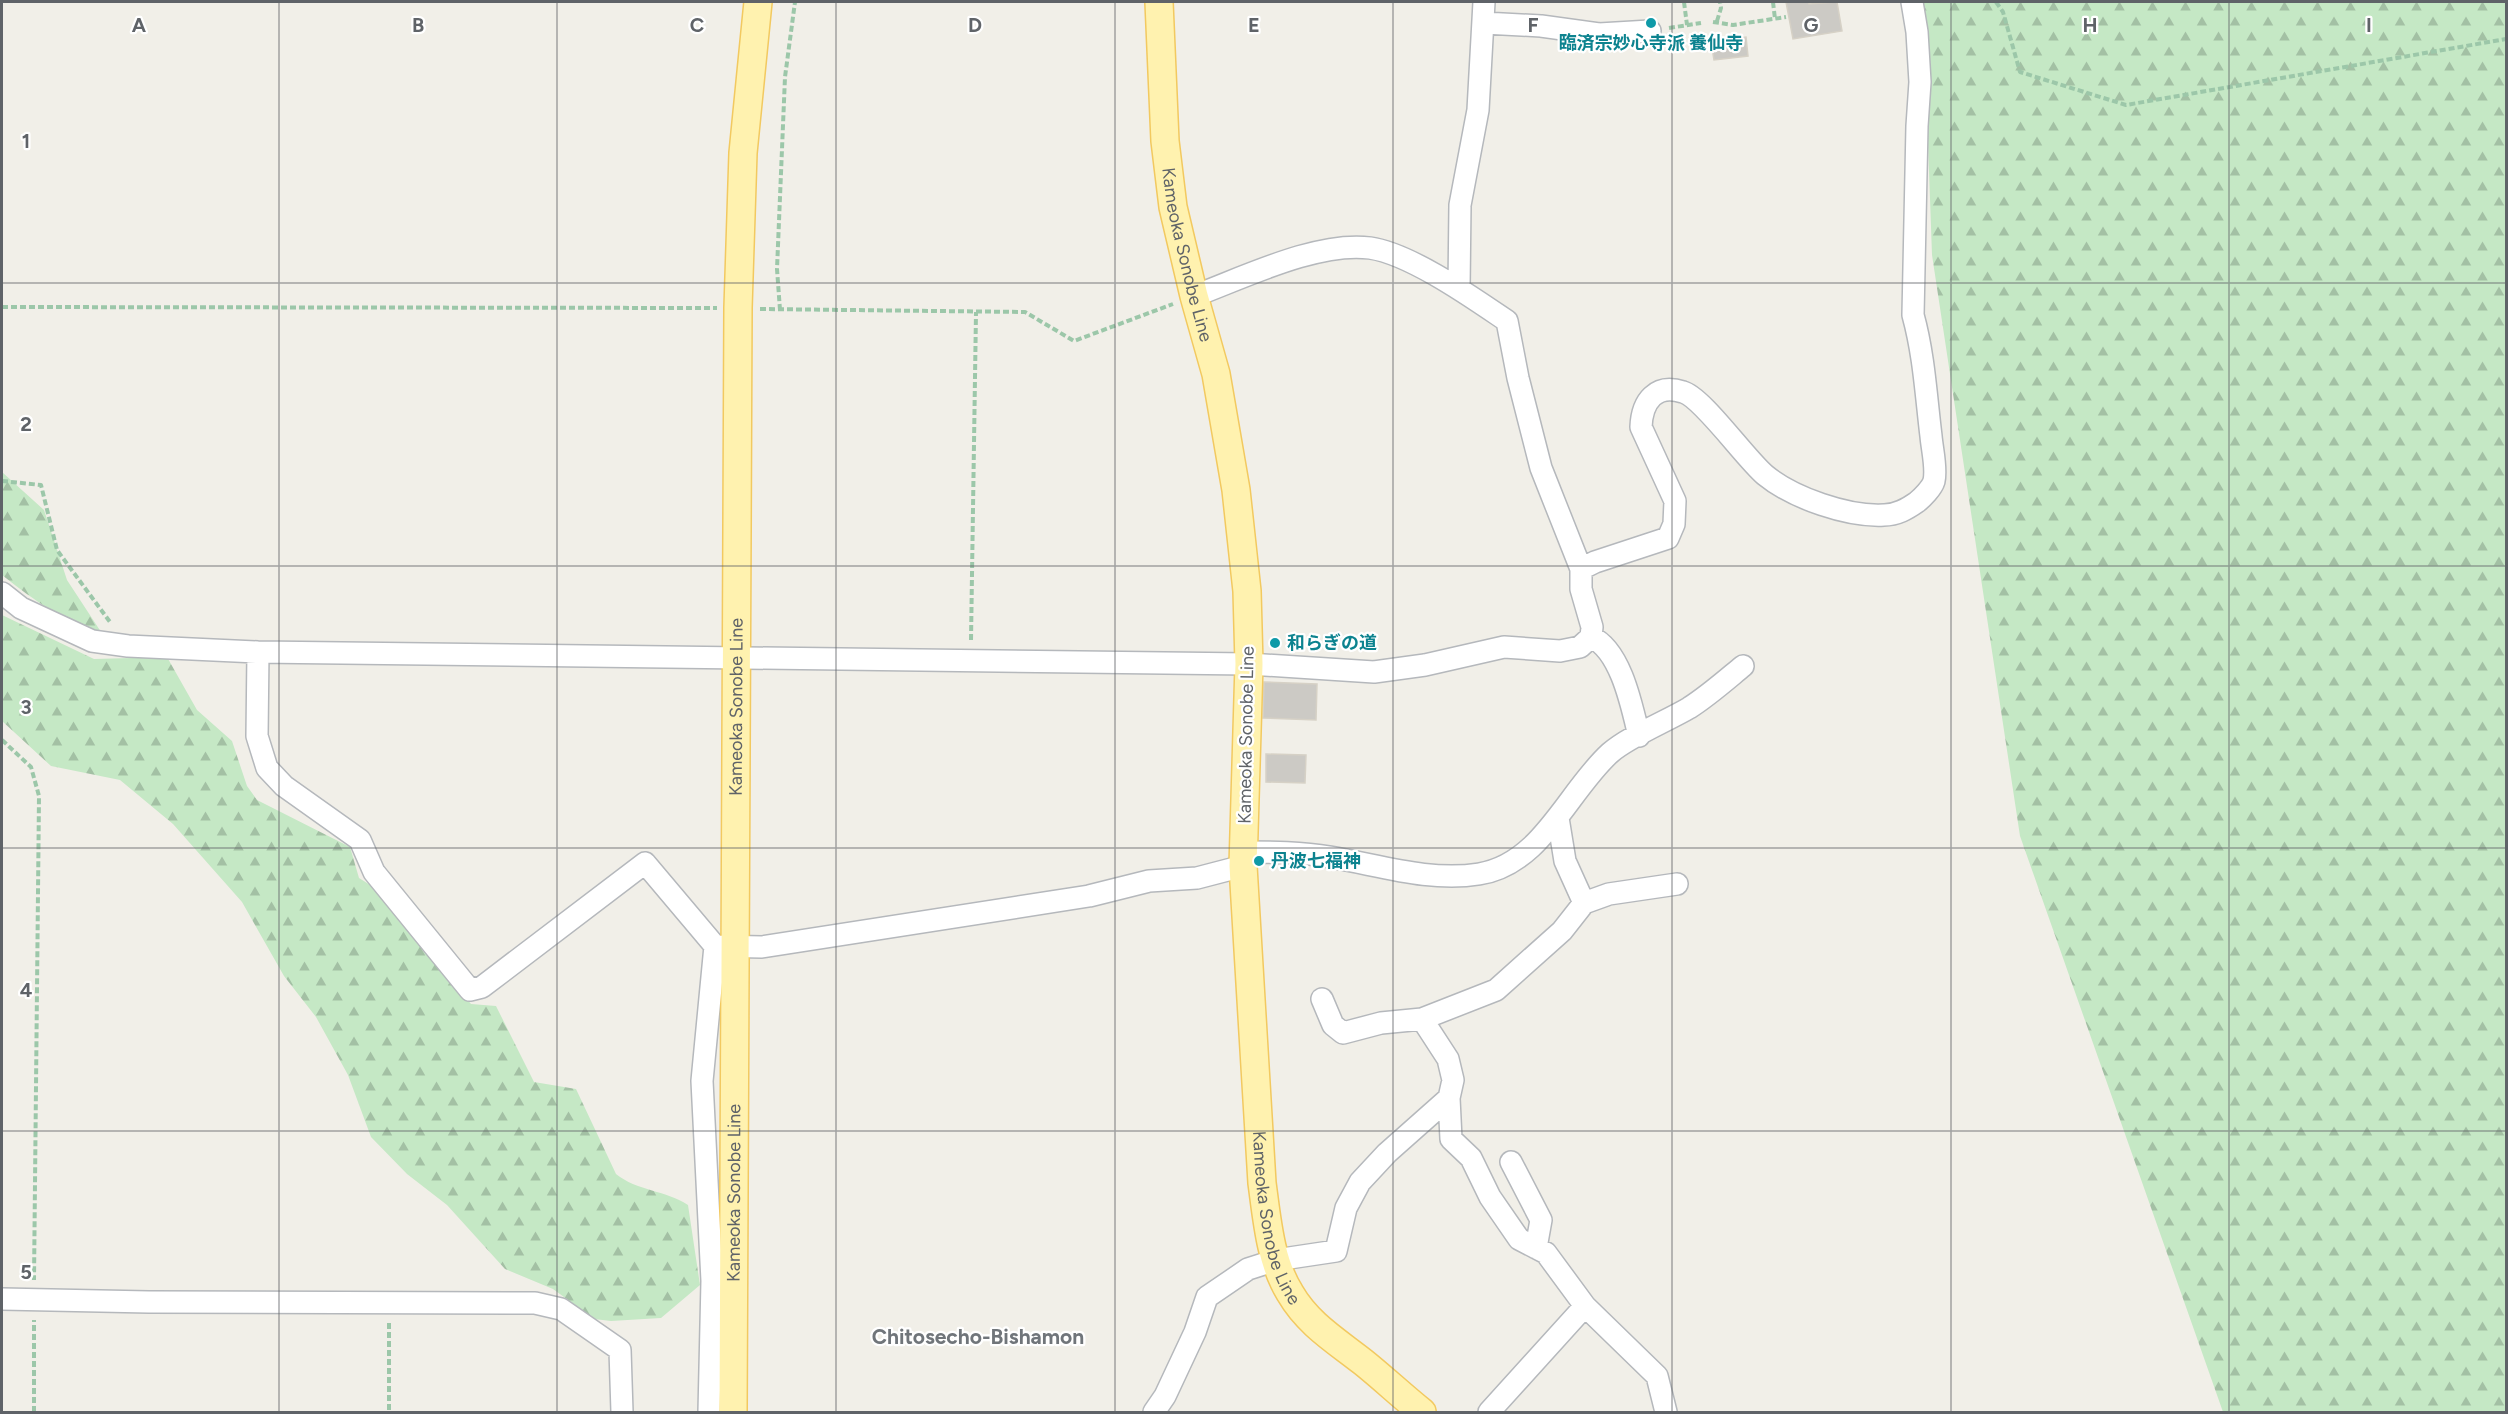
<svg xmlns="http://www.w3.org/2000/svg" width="2508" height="1414" font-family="Figtree,'Noto Sans JP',sans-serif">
<defs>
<pattern id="forest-firs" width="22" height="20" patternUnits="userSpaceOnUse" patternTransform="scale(1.5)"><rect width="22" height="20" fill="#c5e8c5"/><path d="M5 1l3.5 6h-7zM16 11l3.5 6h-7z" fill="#a3c0a4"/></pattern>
</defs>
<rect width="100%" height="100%" fill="#f1efe8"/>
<path fill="url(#forest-firs)" d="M1923,2H2506V1412H2223L2020,836L1932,255Z
M2,472L44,510L67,580L103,635C63,621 35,601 2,575Z
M2,615L94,659L167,657L197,710L232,741L247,786L257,800L350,847L359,878L375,888L471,1004L496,1006L534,1082L576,1089L616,1174C637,1191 665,1190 688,1205L700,1285L661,1318L611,1321L594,1319L553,1289L505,1269L447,1205L407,1174L371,1137L348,1075L316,1017L284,976L242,902L173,824L120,780L51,766L2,721Z"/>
<path fill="#cccac5" stroke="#d6d1c6" stroke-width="1.5" d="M1786,2H1808L1809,4L1837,2L1842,31L1793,39Z
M1746,37L1748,56L1714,60L1711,42Z
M1264,682L1317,684L1316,720L1263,718Z
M1266,754L1306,755L1305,783L1266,782Z"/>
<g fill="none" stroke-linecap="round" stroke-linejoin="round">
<defs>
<path id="minor" d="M1484,23L1541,26L1599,34L1650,31
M1459,288L1460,205L1478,110L1484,2
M1581,569L1595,562L1668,538L1674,524L1675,501L1641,427C1642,401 1656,383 1683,392C1702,397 1745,458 1765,475C1793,498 1848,517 1884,515C1897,515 1907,509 1917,502C1922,498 1932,488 1934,481C1937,468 1932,449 1931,436C1926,395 1924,355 1913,315L1917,126L1920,82L1917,32L1912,2
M2,593L21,608L92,641L128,646L258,652L1249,664L1374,672L1425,665L1504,647L1560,651L1580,647L1591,637L1592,627L1581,589V569L1541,468L1518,378L1507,321C1473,298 1411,254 1370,248C1317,241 1243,278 1194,296
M1591,637C1621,650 1632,707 1639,736
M258,652L257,736L267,768L284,786L360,840L374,872L470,990L482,987L645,863L715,946
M1558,818L1565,861L1584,903
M1244,852C1273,852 1301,852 1330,857C1379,865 1429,882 1479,874C1542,864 1567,792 1610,753C1628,737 1667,721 1689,708C1708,696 1726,680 1743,666
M1322,999L1333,1025L1343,1033L1381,1023L1422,1019L1496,990L1562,931L1584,903L1609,894L1677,884
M1449,1098L1451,1139L1471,1158L1490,1197L1519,1239L1546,1253L1585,1306L1489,1412
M1511,1162L1541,1220L1536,1248
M2,1299L149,1302L535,1303L561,1309L620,1350L622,1412
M1585,1306L1657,1376L1666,1412
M709,1412L712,1281L702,1081L715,946L762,947L1089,896L1149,881L1197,878L1243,866
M1154,1412L1165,1396L1195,1332L1207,1297L1248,1269L1276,1260L1336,1251L1346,1208L1360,1182L1387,1153L1449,1098L1453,1080L1448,1059L1422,1019"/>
<g id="major">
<path id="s1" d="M1159,2L1165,141L1173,207L1194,296L1216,374L1236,490L1247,591L1249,664L1243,866L1262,1183C1267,1219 1270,1261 1290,1293C1308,1324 1335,1340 1363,1362C1383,1378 1402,1396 1422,1412"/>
<path id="s2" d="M733,1412L738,308L743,153L758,2"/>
</g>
</defs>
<use href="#minor" stroke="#b5b8bc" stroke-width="24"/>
<use href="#major" stroke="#f2c960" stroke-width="30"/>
<path stroke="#9cc7a9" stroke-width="4" stroke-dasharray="6 3" stroke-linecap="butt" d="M1684,2L1687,25
M1773,2L1775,19
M1996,2L2003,12L2020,72L2126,105L2506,39
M1717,21L1721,8L1720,2
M1713,22L1733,25L1786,17
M1669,28L1701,23
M2,307L717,308
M760,309L1025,312L1074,341L1173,304
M780,310L777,269L785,77L795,2
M2,481L41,485L57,550L110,622
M971,640L976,312
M2,740L31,767L39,796L34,1280
M389,1323V1412
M34,1412V1320"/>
<use href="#minor" stroke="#fff" stroke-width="21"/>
<use href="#major" stroke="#fff2af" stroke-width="27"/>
</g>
<path fill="none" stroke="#5f6368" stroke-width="1.5" stroke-opacity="0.55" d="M279,2V1412M557,2V1412M836,2V1412M1115,2V1412M1393,2V1412M1672,2V1412M1951,2V1412M2229,2V1412M2,283H2506M2,566H2506M2,848H2506M2,1131H2506"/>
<g fill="#0f9aa8" stroke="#fff" stroke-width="2">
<circle cx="1651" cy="23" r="6"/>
<circle cx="1275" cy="643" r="6"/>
<circle cx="1259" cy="861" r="6"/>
</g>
<g text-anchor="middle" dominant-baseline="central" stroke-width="4.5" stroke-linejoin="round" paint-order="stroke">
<g font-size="18" font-weight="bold" fill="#0d838f" stroke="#fff" text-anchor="start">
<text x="1651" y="43" text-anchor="middle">臨済宗妙心寺派 養仙寺</text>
<text x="1287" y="643">和らぎの道</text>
<text x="1271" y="861">丹波七福神</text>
</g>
<g font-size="18" fill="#5f6368" stroke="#fff">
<text stroke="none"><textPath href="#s1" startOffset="255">Kameoka Sonobe Line</textPath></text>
<text stroke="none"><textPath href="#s2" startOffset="705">Kameoka Sonobe Line</textPath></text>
<text transform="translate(1246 735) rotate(-89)">Kameoka Sonobe Line</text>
<text stroke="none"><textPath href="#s2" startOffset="219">Kameoka Sonobe Line</textPath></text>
<text stroke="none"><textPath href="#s1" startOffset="1227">Kameoka Sonobe Line</textPath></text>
</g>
<g font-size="21" font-weight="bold" fill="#70757a" stroke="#fff">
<text x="978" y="1336">Chitosecho-Bishamon</text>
</g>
</g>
<g font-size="20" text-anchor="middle" font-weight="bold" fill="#5f6368" stroke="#fff" stroke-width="4.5" stroke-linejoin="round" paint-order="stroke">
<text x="139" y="32">A</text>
<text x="418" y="32">B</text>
<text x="697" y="32">C</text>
<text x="975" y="32">D</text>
<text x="1254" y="32">E</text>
<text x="1533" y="32">F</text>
<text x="1811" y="32">G</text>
<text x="2090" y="32">H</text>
<text x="2369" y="32">I</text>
<text x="26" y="148">1</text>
<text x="26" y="431">2</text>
<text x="26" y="714">3</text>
<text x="26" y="997">4</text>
<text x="26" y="1279">5</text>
</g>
<rect width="2508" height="1414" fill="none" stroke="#5f6368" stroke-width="6"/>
</svg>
